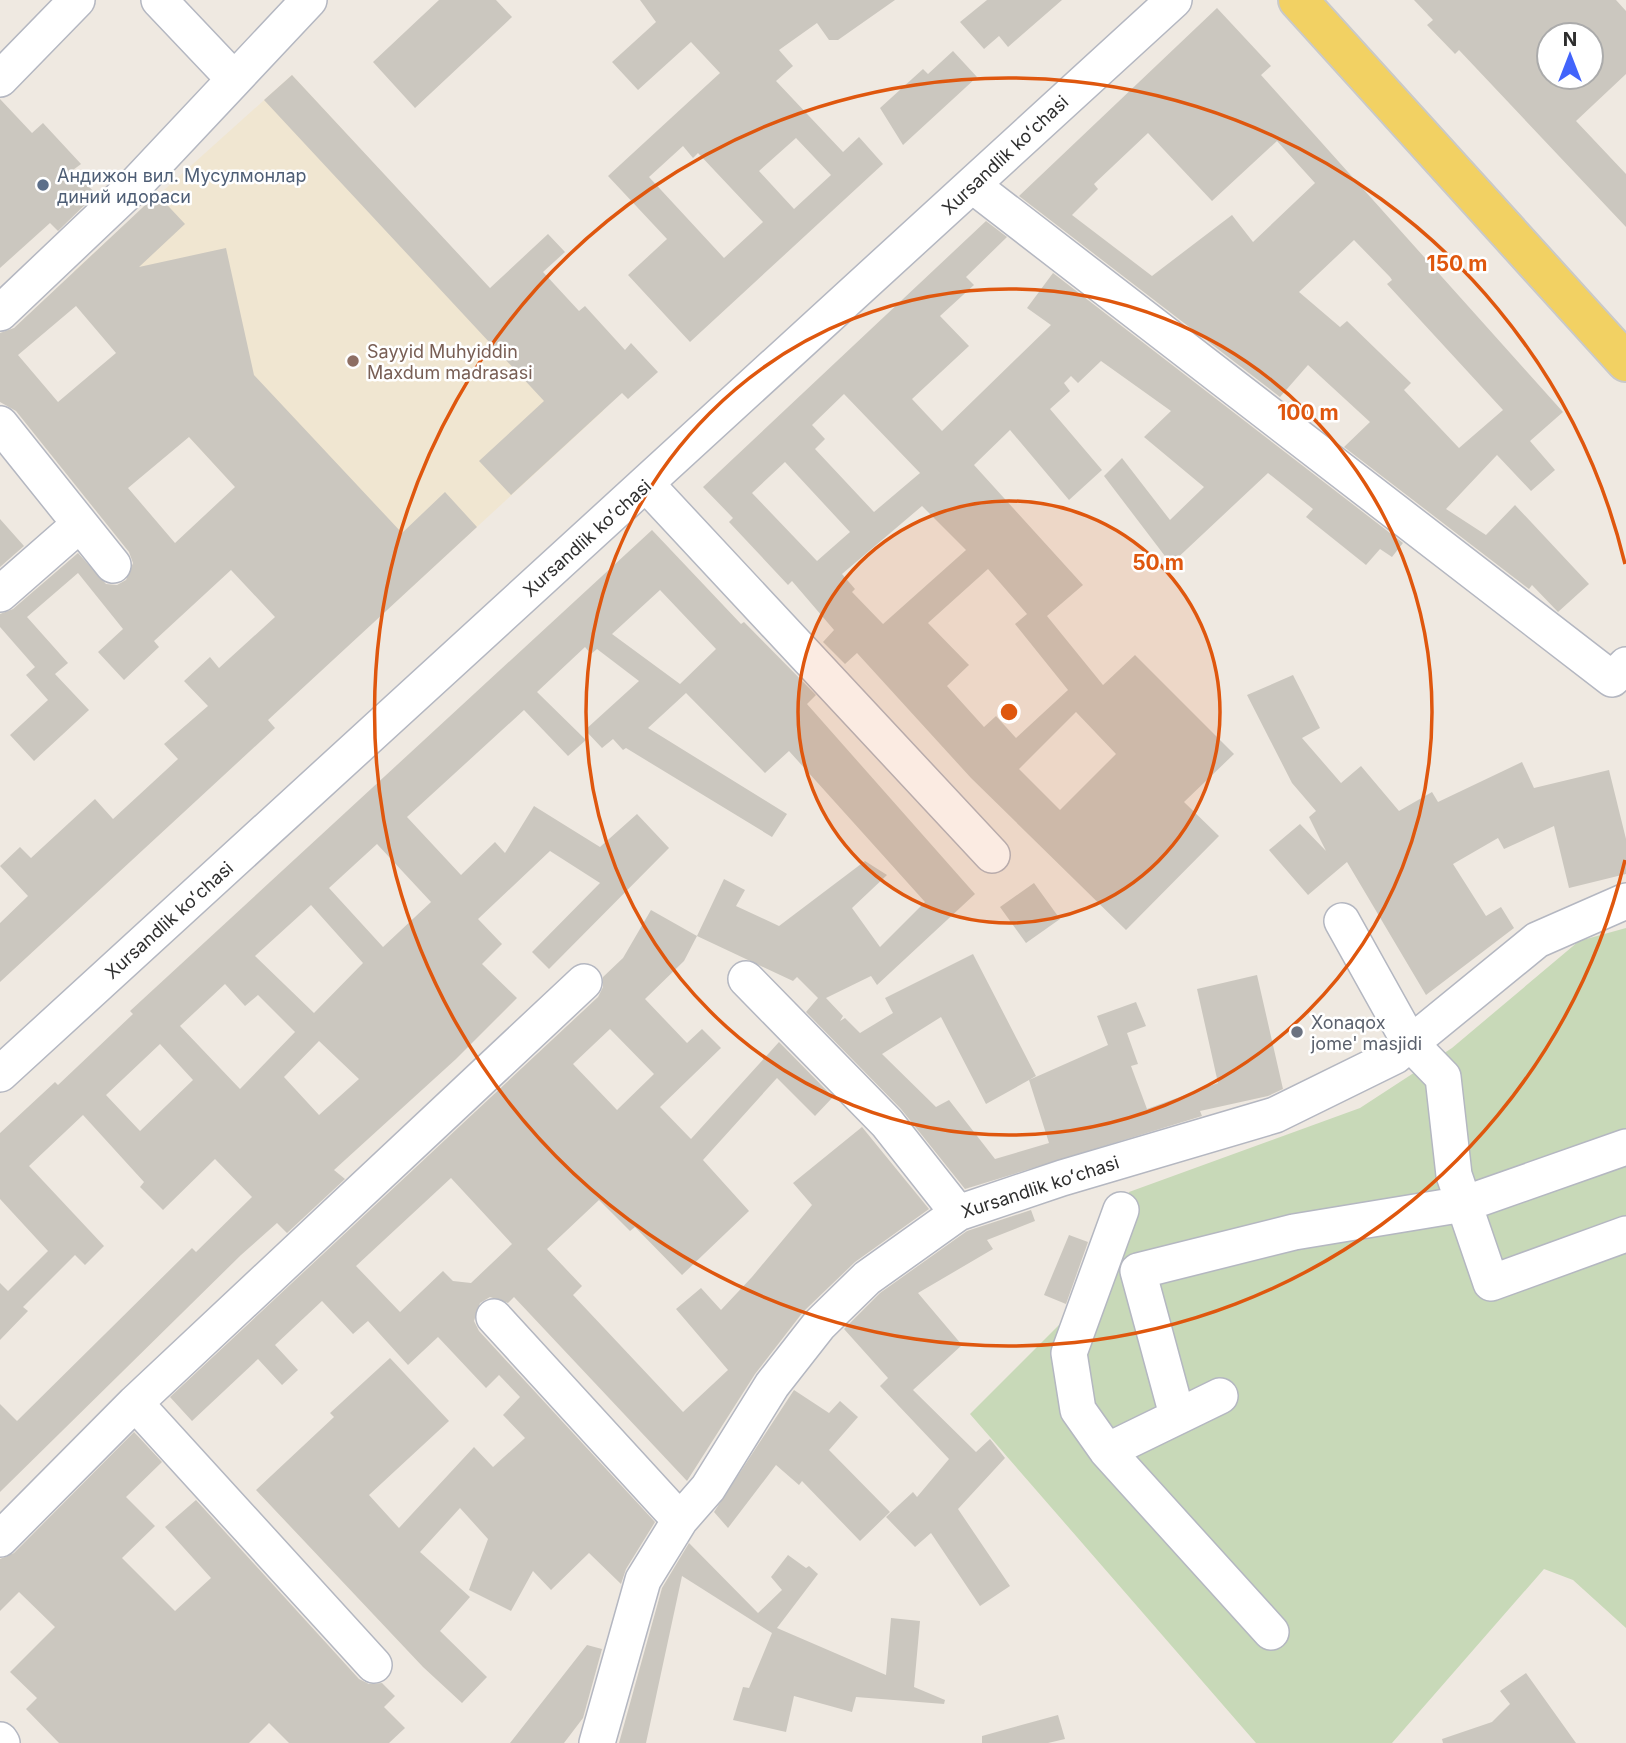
<svg xmlns="http://www.w3.org/2000/svg" width="1626" height="1743" font-family="Inter,sans-serif">
<rect width="100%" height="100%" fill="#efe9e1"/>
<path fill="#f0e6d1" d="M292,75L603,411L367,628L189,437L194,432L189,407L74,271Z"/>
<path fill="#c8d9b8" d="M1626,928V1628L1573,1580L1544,1569L1392,1743H1256L970,1414L1062,1322L1078,1329L1129,1192L1360,1108L1452,1048L1579,941Z"/>
<path fill="#cbc7bf" fill-rule="evenodd" d="M439,0H496L512,17L415,108L373,62Z
M640,0H895L838,40H829L817,23L779,50L793,66L776,81L843,152L859,137L883,164L690,342L628,275L667,239L608,176L720,73L691,42L638,90L612,62L656,22ZM796,138L831,175L794,209L759,171ZM683,146L693,158L698,153L763,222L724,258L649,177Z
M987,0H1062L1008,47L999,36L984,49L960,22Z
M1414,0H1616L1626,11V74L1576,121L1626,174V227L1459,50L1455,54L1427,25L1433,20ZM1549,35H1591V77H1549Z
M1217,8L1271,66L1261,75L1563,412L1530,441L1555,470L1531,491L1497,455L1446,509L1486,535L1515,505L1589,584L1558,612L1532,585L1529,589L1344,447L1370,422L1308,365L1280,397L1019,196ZM1148,133L1212,201L1277,141L1315,183L1253,242L1232,215L1152,276L1072,215L1098,189L1094,184ZM1354,240L1390,277L1392,280L1387,284L1503,410L1459,448L1404,390L1411,383L1347,321L1340,327L1299,292Z
M953,51L977,77L903,145L880,108L923,69L928,74Z
M292,75L490,288L548,234L565,252L543,272L579,311L585,306L625,350L631,343L658,372L628,399L622,393L511,495L479,461L544,401L264,100Z
M0,99L32,133L43,123L81,164L73,170L96,194L58,231L50,223L0,268Z
M157,194L185,224L139,267L226,248L254,375L402,533L445,492L477,527L268,720L275,728L0,982V923L28,896L0,866L20,847L31,858L95,799L113,819L178,759L164,744L208,706L184,681L210,657L219,668L275,617L231,570L154,641L159,647L124,680L98,652L123,629L78,573L27,617L68,663L55,674L89,710L34,761L10,735L48,700L26,675L35,667L0,627V614L13,609L78,553L106,584L117,585L126,580L133,563L129,552L16,411L0,402V333L14,328ZM76,306L116,353L58,402L18,355ZM189,437L235,487L175,543L128,488Z
M986,221L1007,237L966,277L974,285L940,316L969,346L912,399L942,431L1051,325L1027,308L1053,273L1403,543L1392,557L1380,549L1366,565L1306,517L1313,509L1268,473L1171,564L1104,476L1122,458L1170,520L1204,487L1144,437L1171,411L1101,361L1078,383L1071,376L1064,383L1070,391L1050,409L1102,470L1069,500L1010,430L974,465L1083,585L1047,616L1103,685L1135,655L1234,754L1184,802L1219,836L1126,930L971,778L857,653L845,664L823,642L834,630L792,581L788,585L729,522L733,518L703,487ZM844,394L920,473L874,512L815,449L825,439L812,425ZM785,462L850,532L817,561L752,493ZM922,506L966,550L883,624L852,592L855,589L842,574ZM988,569L1027,614L1015,624L1068,690L1016,738L996,716L984,727L947,686L969,665L928,623ZM1076,712L1116,754L1060,810L1019,769Z
M0,519L24,546L0,567Z
M652,530L741,624L744,622L816,695L807,704L975,894L877,985L871,976L826,998L843,1016L840,1021L845,1018L860,1033L893,1013L885,998L973,954L1036,1076L1029,1080L1108,1045L1097,1016L1136,1002L1146,1026L1127,1033L1138,1064L1131,1066L1147,1109L1218,1083L1197,989L1257,975L1283,1089L1268,1096L1200,1111L1202,1116L965,1189L901,1109L806,1012L818,998L797,977L793,981L697,936L724,879L745,890L736,906L779,926L865,861L887,875L852,908L880,947L925,902L789,751L765,773L686,693L648,728L787,814L772,837L626,748L623,750L613,739L602,748L585,730L639,681L597,649L591,654L585,647L537,692L586,740L568,756L524,710L407,817L461,875L495,842L505,853L534,806L600,847L637,814L669,848L549,969L532,952L600,883L550,851L478,919L502,944L482,964L517,998L456,1059L334,1170L345,1179L287,1233L277,1223L241,1255L0,1492V1404L17,1421L192,1248L196,1252L252,1197L215,1159L163,1210L140,1187L144,1182L83,1115L29,1166L104,1246L85,1265L75,1255L23,1307L28,1311L0,1340V1283L8,1291L48,1251L0,1199V1133L55,1082L58,1085L133,1014L130,1011ZM660,590L716,649L680,684L612,634ZM377,844L431,902L383,947L329,888ZM311,905L363,963L314,1013L255,956ZM225,984L245,1006L258,995L295,1032L240,1089L180,1026ZM941,1017L986,1104L1029,1080L1049,1143L995,1159L949,1100L936,1107L882,1054ZM319,1041L359,1079L319,1115L284,1077ZM160,1044L193,1080L140,1131L106,1095Z
M1293,675L1320,728L1302,738L1341,783L1361,766L1399,811L1432,792L1438,802L1522,762L1534,788L1609,770L1626,839V874L1569,888L1554,826L1504,849L1498,838L1453,864L1486,916L1501,907L1514,928L1426,995L1347,862L1308,895L1269,850L1300,824L1326,851L1309,817L1316,811L1292,783L1247,695Z
M1034,883L1060,919L1026,943L1000,907Z
M651,910L697,936L684,961L645,999L687,1043L702,1029L721,1048L660,1107L691,1139L779,1042L833,1097L815,1116L777,1078L703,1160L749,1211L682,1275L635,1227L630,1231L599,1200L547,1249L582,1286L573,1295L683,1412L728,1370L676,1309L701,1288L721,1310L752,1277L812,1205L793,1183L862,1127L929,1209L855,1262L803,1312L755,1374L687,1481L514,1297L508,1303L490,1297L480,1303L474,1321L479,1331L655,1522L626,1569L621,1584L589,1553L551,1590L533,1571L511,1611L469,1590L488,1539L460,1508L420,1552L470,1597L440,1631L487,1677L462,1703L423,1667L256,1490L334,1417L330,1413L390,1358L449,1421L369,1495L399,1528L474,1447L493,1467L525,1438L503,1415L520,1397L499,1375L486,1388L438,1337L408,1365L368,1321L353,1334L322,1301L275,1345L298,1370L282,1385L258,1359L192,1421L170,1397L598,997L603,987V977L623,958ZM610,1029L654,1074L617,1110L573,1064ZM451,1178L512,1244L471,1283L453,1281L443,1271L400,1312L356,1266Z
M1031,1210L1035,1221L987,1240L993,1249L918,1293L962,1345L913,1390L976,1452L990,1439L1005,1458L958,1509L1010,1586L980,1606L931,1533L915,1547L886,1517L913,1492L917,1497L949,1459L880,1386L888,1378L844,1329L880,1293L967,1231Z
M1069,1235L1088,1242L1066,1304L1044,1295Z
M794,1390L829,1413L840,1401L858,1417L829,1450L890,1512L860,1541L802,1481L799,1485L776,1465L728,1528L714,1512Z
M134,1432L162,1462L126,1497L155,1526L122,1558L175,1611L211,1578L165,1527L196,1500L359,1679L369,1684L382,1683L395,1696L384,1707L405,1728L389,1743H289L269,1723L249,1743H59L26,1709L37,1698L10,1672L55,1627L19,1592L0,1611V1559L14,1553Z
M689,1543L758,1613L782,1590L771,1577L788,1555L806,1568L809,1566L818,1574L777,1628L886,1675L891,1618L920,1621L914,1687L945,1700L944,1704L856,1697L852,1712L794,1696L786,1732L733,1720L743,1687L749,1688L772,1633L682,1576L646,1743H619L662,1588Z
M587,1645L602,1649L583,1718L564,1743H510Z
M1526,1673L1576,1743H1443L1442,1739L1492,1722L1510,1704L1500,1691Z
M1058,1715L1065,1739L1048,1743H982V1736Z"/>
<g fill="none" stroke-linecap="round" stroke-linejoin="round">
<defs>
<path id="minor" d="M159,0L233,78
M0,79L77,0
M972,185L1612,679L1626,665
M0,313L137,183L309,0
M0,424L113,565
M646,484L992,855
M0,594L80,524
M1342,921L1410,1043L1443,1077L1454,1175L1491,1283L1626,1234
M746,979L887,1123L958,1213
M0,1074L1174,0
M494,1317L680,1520
M1220,1396L1107,1451L1271,1632
M135,1403L374,1665
M1177,1415L1138,1271L1294,1232L1464,1204L1626,1147
M1107,1451L1078,1410L1069,1353L1121,1210
M0,1539L135,1403L584,982
M0,1740L2,1743
M597,1743L643,1580L680,1520L708,1488L772,1385L819,1325L867,1278L958,1213L1062,1178L1275,1115L1395,1056L1537,940L1626,901"/>
<path id="major" d="M1298,0L1626,362"/>
</defs>
<use href="#minor" stroke="#b4b7c1" stroke-width="38"/>
<use href="#major" stroke="#c9c9c9" stroke-width="42"/>
<use href="#minor" stroke="#fff" stroke-width="35"/>
<use href="#major" stroke="#f2d163" stroke-width="38"/>
</g>
<circle cx="1009" cy="712" r="211" fill="#df570e" fill-opacity=".12"/>
<g fill="none" stroke="#df570e" stroke-width="3.5">
<circle cx="1009" cy="712" r="211"/>
<circle cx="1009" cy="712" r="423"/>
<path d="M1625 860A634 634 0 1 1 1625 564"/>
</g>
<circle fill="#5c6f8a" stroke="#fff" stroke-width="2.5" cx="43" cy="185" r="7"/>
<circle fill="#8d6e63" stroke="#fff" stroke-width="2.5" cx="353" cy="361" r="7"/>
<circle fill="#6b7280" stroke="#fff" stroke-width="2.5" cx="1297" cy="1032" r="7"/>
<g text-anchor="middle" dominant-baseline="central" stroke-width="5" stroke-linejoin="round" paint-order="stroke">
<g font-size="18" fill="#2e2e2e" stroke="#fff">
<text transform="translate(1005 155) rotate(-43)">Xursandlik koʻchasi</text>
<text transform="translate(587 538) rotate(-42)">Xursandlik koʻchasi</text>
<text transform="translate(169 920) rotate(-42)">Xursandlik koʻchasi</text>
<text transform="translate(1040 1187) rotate(-18)">Xursandlik koʻchasi</text>
</g>
<g font-size="18" fill="#4e5e75" stroke="#fff" text-anchor="start">
<text x="57" y="175">Андижон вил. Мусулмонлар<tspan x="57" dy="21">диний идораси</tspan></text>
</g>
<g font-size="18" fill="#785e54" stroke="#fff" text-anchor="start">
<text x="367" y="351">Sayyid Muhyiddin<tspan x="367" dy="21">Maxdum madrasasi</tspan></text>
</g>
<g font-size="18" fill="#5b616d" stroke="#fff" text-anchor="start">
<text x="1311" y="1022">Xonaqox<tspan x="1311" dy="21">jome' masjidi</tspan></text>
</g>
</g>
<circle cx="1009" cy="712" r="10" fill="#df570e" stroke="#fff" stroke-width="3.5"/>
<g font-size="21" text-anchor="middle" font-weight="bold" fill="#df570e" stroke="#fff" stroke-width="5" stroke-linejoin="round" paint-order="stroke">
<text x="1457" y="271">150 m</text>
<text x="1308" y="420">100 m</text>
<text x="1158" y="570">50 m</text>
</g>
<g transform="translate(1570 56)"><circle r="33" fill="#ffffff" stroke="#ababab" stroke-width="2"/>
<path d="M0-5L12 26L0 18L-12 26Z" fill="#4264fb"/>
<text y="-10" font-size="19" font-weight="bold" text-anchor="middle" fill="#2e2e2e">N</text>
</g>
</svg>
